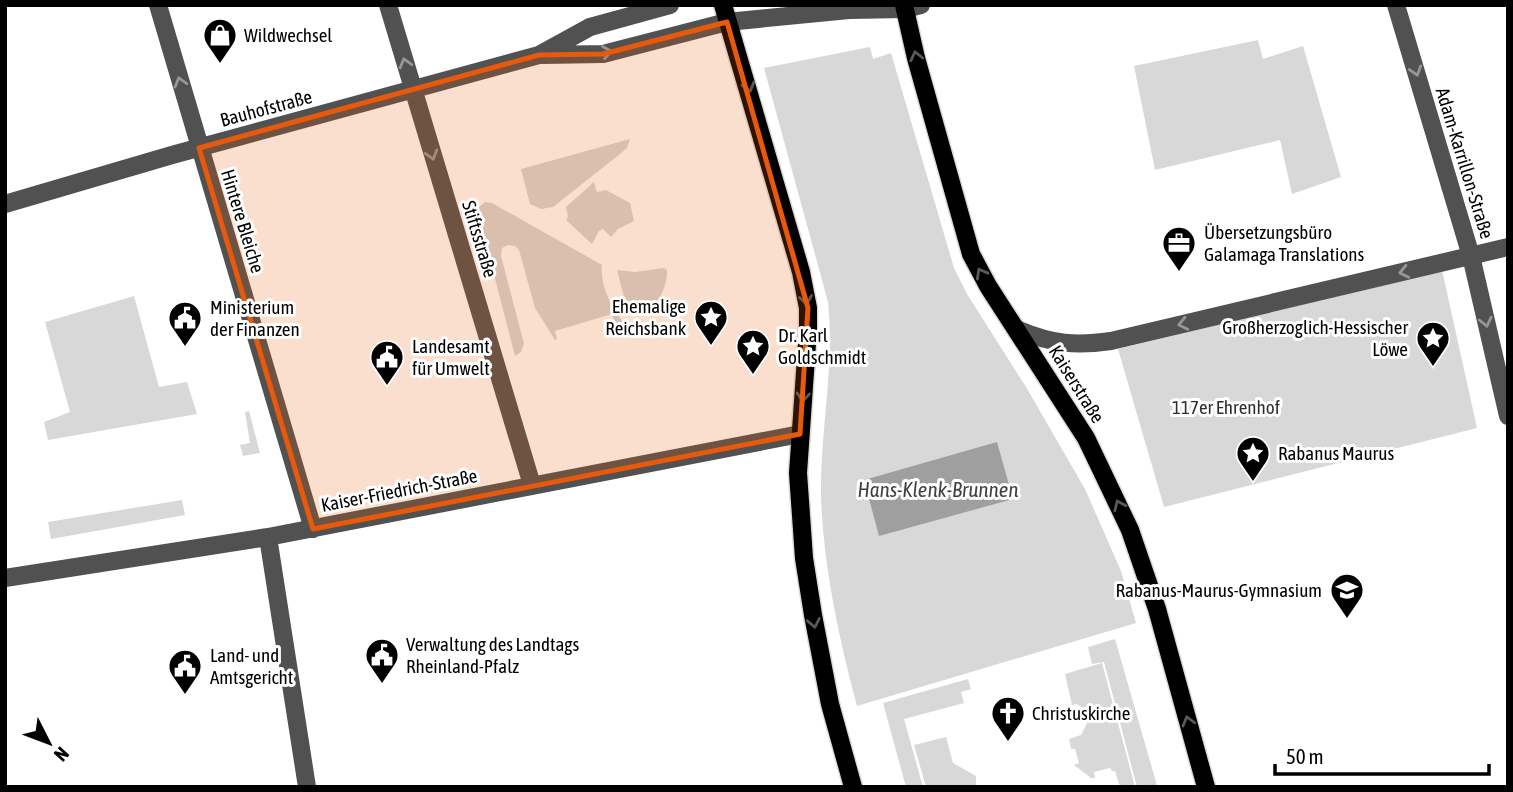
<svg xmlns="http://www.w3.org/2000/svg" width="1513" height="792" font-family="'Asap Condensed',sans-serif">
<rect width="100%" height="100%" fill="#fff"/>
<path fill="#d8d8d8" d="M1258,40L1263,59L1303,46L1341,177L1292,194L1280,140L1155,170L1134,66Z
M870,47L873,59L891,53L954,268L967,294L1026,387L1085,489L1121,571L1136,623L857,706C839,638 823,565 821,495C820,430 835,366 828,302L764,68Z
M630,139L627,148L620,154L553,207L541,209L530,204L521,169Z
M594,182L597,192L606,190L630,203L634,221L618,229L611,237L603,229L599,231L592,244L566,220L568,217L566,207Z
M485,202L492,203L602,265C600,288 612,308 626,326L624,332L618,333L612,314L555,331L557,339L555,340L535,308L519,250L515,246L508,245L502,248L501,256L524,344L521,352L515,356L478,213V208Z
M664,268L667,270C668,285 657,308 644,314L634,313L625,301L617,270L635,272Z
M1442,270L1477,428L1164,507L1118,349Z
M134,296L159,387L187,382L197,414L48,440L44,422L70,412L45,322Z
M249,411L260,453L243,456L240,445L250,443L245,412Z
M182,500L185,515L51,539L48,522Z
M1115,639L1156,782L1157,787H1137L1104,662L1092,664L1088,647Z
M1102,663L1135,787H1120L1115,771H1112L1110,768L1094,772L1095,778H1091L1074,765L1079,763L1075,749H1071L1069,739L1081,735L1088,721L1084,709L1077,704L1072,705L1065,674Z
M968,679L971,689L961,692L964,703L904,719L923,787H906L883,703Z
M946,737L953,763L976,776V787H926L914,745Z"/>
<path fill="#9f9f9f" d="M997,442L1013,499L879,536L864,480Z"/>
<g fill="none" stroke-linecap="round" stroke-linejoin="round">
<defs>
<path id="major" d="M723,5L801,272L808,308V329L798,473L804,558L813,615L830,704L853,787
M904,5L916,58L971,254L988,286L1086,438L1130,530L1157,609L1206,787"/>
</defs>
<use href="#major" stroke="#dbdbdb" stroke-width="21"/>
<path stroke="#515151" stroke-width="18" d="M158,5L313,529
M388,5L532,485
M1396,5L1471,256L1508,416
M543,55L603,54L727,22L849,10L905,9L921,5
M5,204L172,155L539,55L590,27L670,5
M1019,330C1052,344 1076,346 1111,341L1508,247
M268,537L307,787
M5,578L268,537L800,434"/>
<use href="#major" stroke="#000" stroke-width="18"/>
</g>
<defs><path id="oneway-chevron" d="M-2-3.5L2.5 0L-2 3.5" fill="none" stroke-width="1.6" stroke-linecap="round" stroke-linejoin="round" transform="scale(1.75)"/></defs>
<g stroke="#979797">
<use href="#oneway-chevron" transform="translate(607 52) rotate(-10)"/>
<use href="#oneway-chevron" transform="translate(405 63) rotate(-106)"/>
<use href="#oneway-chevron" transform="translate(1416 71) rotate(73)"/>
<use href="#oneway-chevron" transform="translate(180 82) rotate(-106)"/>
<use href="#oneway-chevron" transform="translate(432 155) rotate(73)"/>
<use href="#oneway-chevron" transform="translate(1404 272) rotate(167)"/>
<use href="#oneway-chevron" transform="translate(1486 322) rotate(77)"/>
<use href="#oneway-chevron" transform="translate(1183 324) rotate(167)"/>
</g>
<g stroke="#595959">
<use href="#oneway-chevron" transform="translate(916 56) rotate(-103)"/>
<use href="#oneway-chevron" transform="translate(749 87) rotate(74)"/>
<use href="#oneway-chevron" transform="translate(981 273) rotate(-119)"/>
<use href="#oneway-chevron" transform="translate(806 300) rotate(81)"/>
<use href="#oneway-chevron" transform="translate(803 397) rotate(95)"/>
<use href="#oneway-chevron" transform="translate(1119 505) rotate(-114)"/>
<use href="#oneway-chevron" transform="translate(814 623) rotate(79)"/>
<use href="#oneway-chevron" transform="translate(1188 721) rotate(-105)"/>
</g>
<path fill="#e8590c" fill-opacity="0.2" stroke="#e8590c" stroke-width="5" stroke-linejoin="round" d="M727,22L808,308L800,434L313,529L199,148L539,55L603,54Z"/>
<defs>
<symbol id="shop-pin" viewBox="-11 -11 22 30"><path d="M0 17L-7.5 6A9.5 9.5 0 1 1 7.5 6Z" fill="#000" stroke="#fff"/><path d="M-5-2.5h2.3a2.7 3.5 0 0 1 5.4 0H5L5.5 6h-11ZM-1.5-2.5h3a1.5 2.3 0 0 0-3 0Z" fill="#fff"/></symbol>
<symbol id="office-pin" viewBox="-11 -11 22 30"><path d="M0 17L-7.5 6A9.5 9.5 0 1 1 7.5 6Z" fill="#000" stroke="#fff"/><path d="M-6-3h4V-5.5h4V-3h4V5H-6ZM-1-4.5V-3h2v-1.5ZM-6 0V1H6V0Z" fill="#fff"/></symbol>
<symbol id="sight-pin" viewBox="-11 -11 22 30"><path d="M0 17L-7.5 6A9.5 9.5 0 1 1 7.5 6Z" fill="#000" stroke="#fff"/><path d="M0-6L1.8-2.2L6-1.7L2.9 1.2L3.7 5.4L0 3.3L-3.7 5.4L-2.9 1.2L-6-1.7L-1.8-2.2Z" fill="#fff"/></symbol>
<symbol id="civic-pin" viewBox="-11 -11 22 30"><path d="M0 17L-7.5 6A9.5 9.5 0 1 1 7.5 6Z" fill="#000" stroke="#fff"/><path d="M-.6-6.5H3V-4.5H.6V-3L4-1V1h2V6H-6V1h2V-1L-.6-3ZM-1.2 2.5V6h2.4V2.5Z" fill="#fff"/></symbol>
<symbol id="school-pin" viewBox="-11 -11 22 30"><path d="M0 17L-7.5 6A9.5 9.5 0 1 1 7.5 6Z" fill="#000" stroke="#fff"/><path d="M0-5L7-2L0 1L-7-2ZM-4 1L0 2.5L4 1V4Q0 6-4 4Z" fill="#fff"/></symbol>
<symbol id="church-pin" viewBox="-11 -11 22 30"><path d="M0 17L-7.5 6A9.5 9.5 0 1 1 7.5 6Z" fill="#000" stroke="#fff"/><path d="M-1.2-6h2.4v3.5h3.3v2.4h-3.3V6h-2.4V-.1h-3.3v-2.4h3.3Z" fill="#fff"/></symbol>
</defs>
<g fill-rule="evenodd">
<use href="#shop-pin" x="201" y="16" width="38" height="52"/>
<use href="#office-pin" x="1160" y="224" width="38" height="52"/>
<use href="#sight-pin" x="692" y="298" width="38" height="52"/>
<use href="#civic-pin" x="166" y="299" width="38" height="52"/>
<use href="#sight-pin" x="1414" y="319" width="38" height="52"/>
<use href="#sight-pin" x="734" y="327" width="38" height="52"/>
<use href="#civic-pin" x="368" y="338" width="38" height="52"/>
<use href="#sight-pin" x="1234" y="434" width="38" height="52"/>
<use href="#school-pin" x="1328" y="571" width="38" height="52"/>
<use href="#civic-pin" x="363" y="636" width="38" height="52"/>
<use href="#civic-pin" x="166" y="647" width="38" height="52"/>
<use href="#church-pin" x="989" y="694" width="38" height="52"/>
</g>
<g text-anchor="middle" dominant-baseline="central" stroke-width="6" stroke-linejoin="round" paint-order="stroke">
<g font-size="19" fill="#000" stroke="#fff" text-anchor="start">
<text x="244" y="35">Wildwechsel</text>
<text x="1204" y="232">Übersetzungsbüro<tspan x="1204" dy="22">Galamaga Translations</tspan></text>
<text x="686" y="306" text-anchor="end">Ehemalige<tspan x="686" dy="22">Reichsbank</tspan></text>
<text x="210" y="307">Ministerium<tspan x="210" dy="22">der Finanzen</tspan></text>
<text x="1408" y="327" text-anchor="end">Großherzoglich-Hessischer<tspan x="1408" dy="22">Löwe</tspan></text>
<text x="778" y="335">Dr. Karl<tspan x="778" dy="22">Goldschmidt</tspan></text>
<text x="412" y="346">Landesamt<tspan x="412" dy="22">für Umwelt</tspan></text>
<text x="1278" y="453">Rabanus Maurus</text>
<text x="1322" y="590" text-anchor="end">Rabanus-Maurus-Gymnasium</text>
<text x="406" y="644">Verwaltung des Landtags<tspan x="406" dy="22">Rheinland-Pfalz</tspan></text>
<text x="210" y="655">Land- und<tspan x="210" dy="22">Amtsgericht</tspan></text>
<text x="1032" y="713">Christuskirche</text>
</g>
<g font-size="19" fill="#000" stroke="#fff">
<text transform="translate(266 108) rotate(-15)">Bauhofstraße</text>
<text transform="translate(1465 163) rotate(73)">Adam-Karrillon-Straße</text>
<text transform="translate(243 221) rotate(73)">Hintere Bleiche</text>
<text transform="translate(480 239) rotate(73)">Stiftsstraße</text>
<text transform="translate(1077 384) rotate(58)">Kaiserstraße</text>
<text transform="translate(399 490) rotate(-11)">Kaiser-Friedrich-Straße</text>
</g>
<g font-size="19" fill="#2f2f2f" stroke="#fff">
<text x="1226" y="407">117er Ehrenhof</text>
</g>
<g font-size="21" font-style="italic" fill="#404040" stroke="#fff">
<text x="938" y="489">Hans-Klenk-Brunnen</text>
</g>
</g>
<rect width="1513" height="792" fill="none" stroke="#000000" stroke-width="14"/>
<g transform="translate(49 743) rotate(132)" stroke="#ffffff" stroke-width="5" paint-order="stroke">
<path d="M0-5L12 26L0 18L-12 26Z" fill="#000000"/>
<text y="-10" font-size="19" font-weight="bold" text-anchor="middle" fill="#000000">N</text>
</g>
<path d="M1275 764v10h214v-10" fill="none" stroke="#000000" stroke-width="3.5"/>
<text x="1286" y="764" font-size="21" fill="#000000" stroke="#ffffff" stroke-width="5" paint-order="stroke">50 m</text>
</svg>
